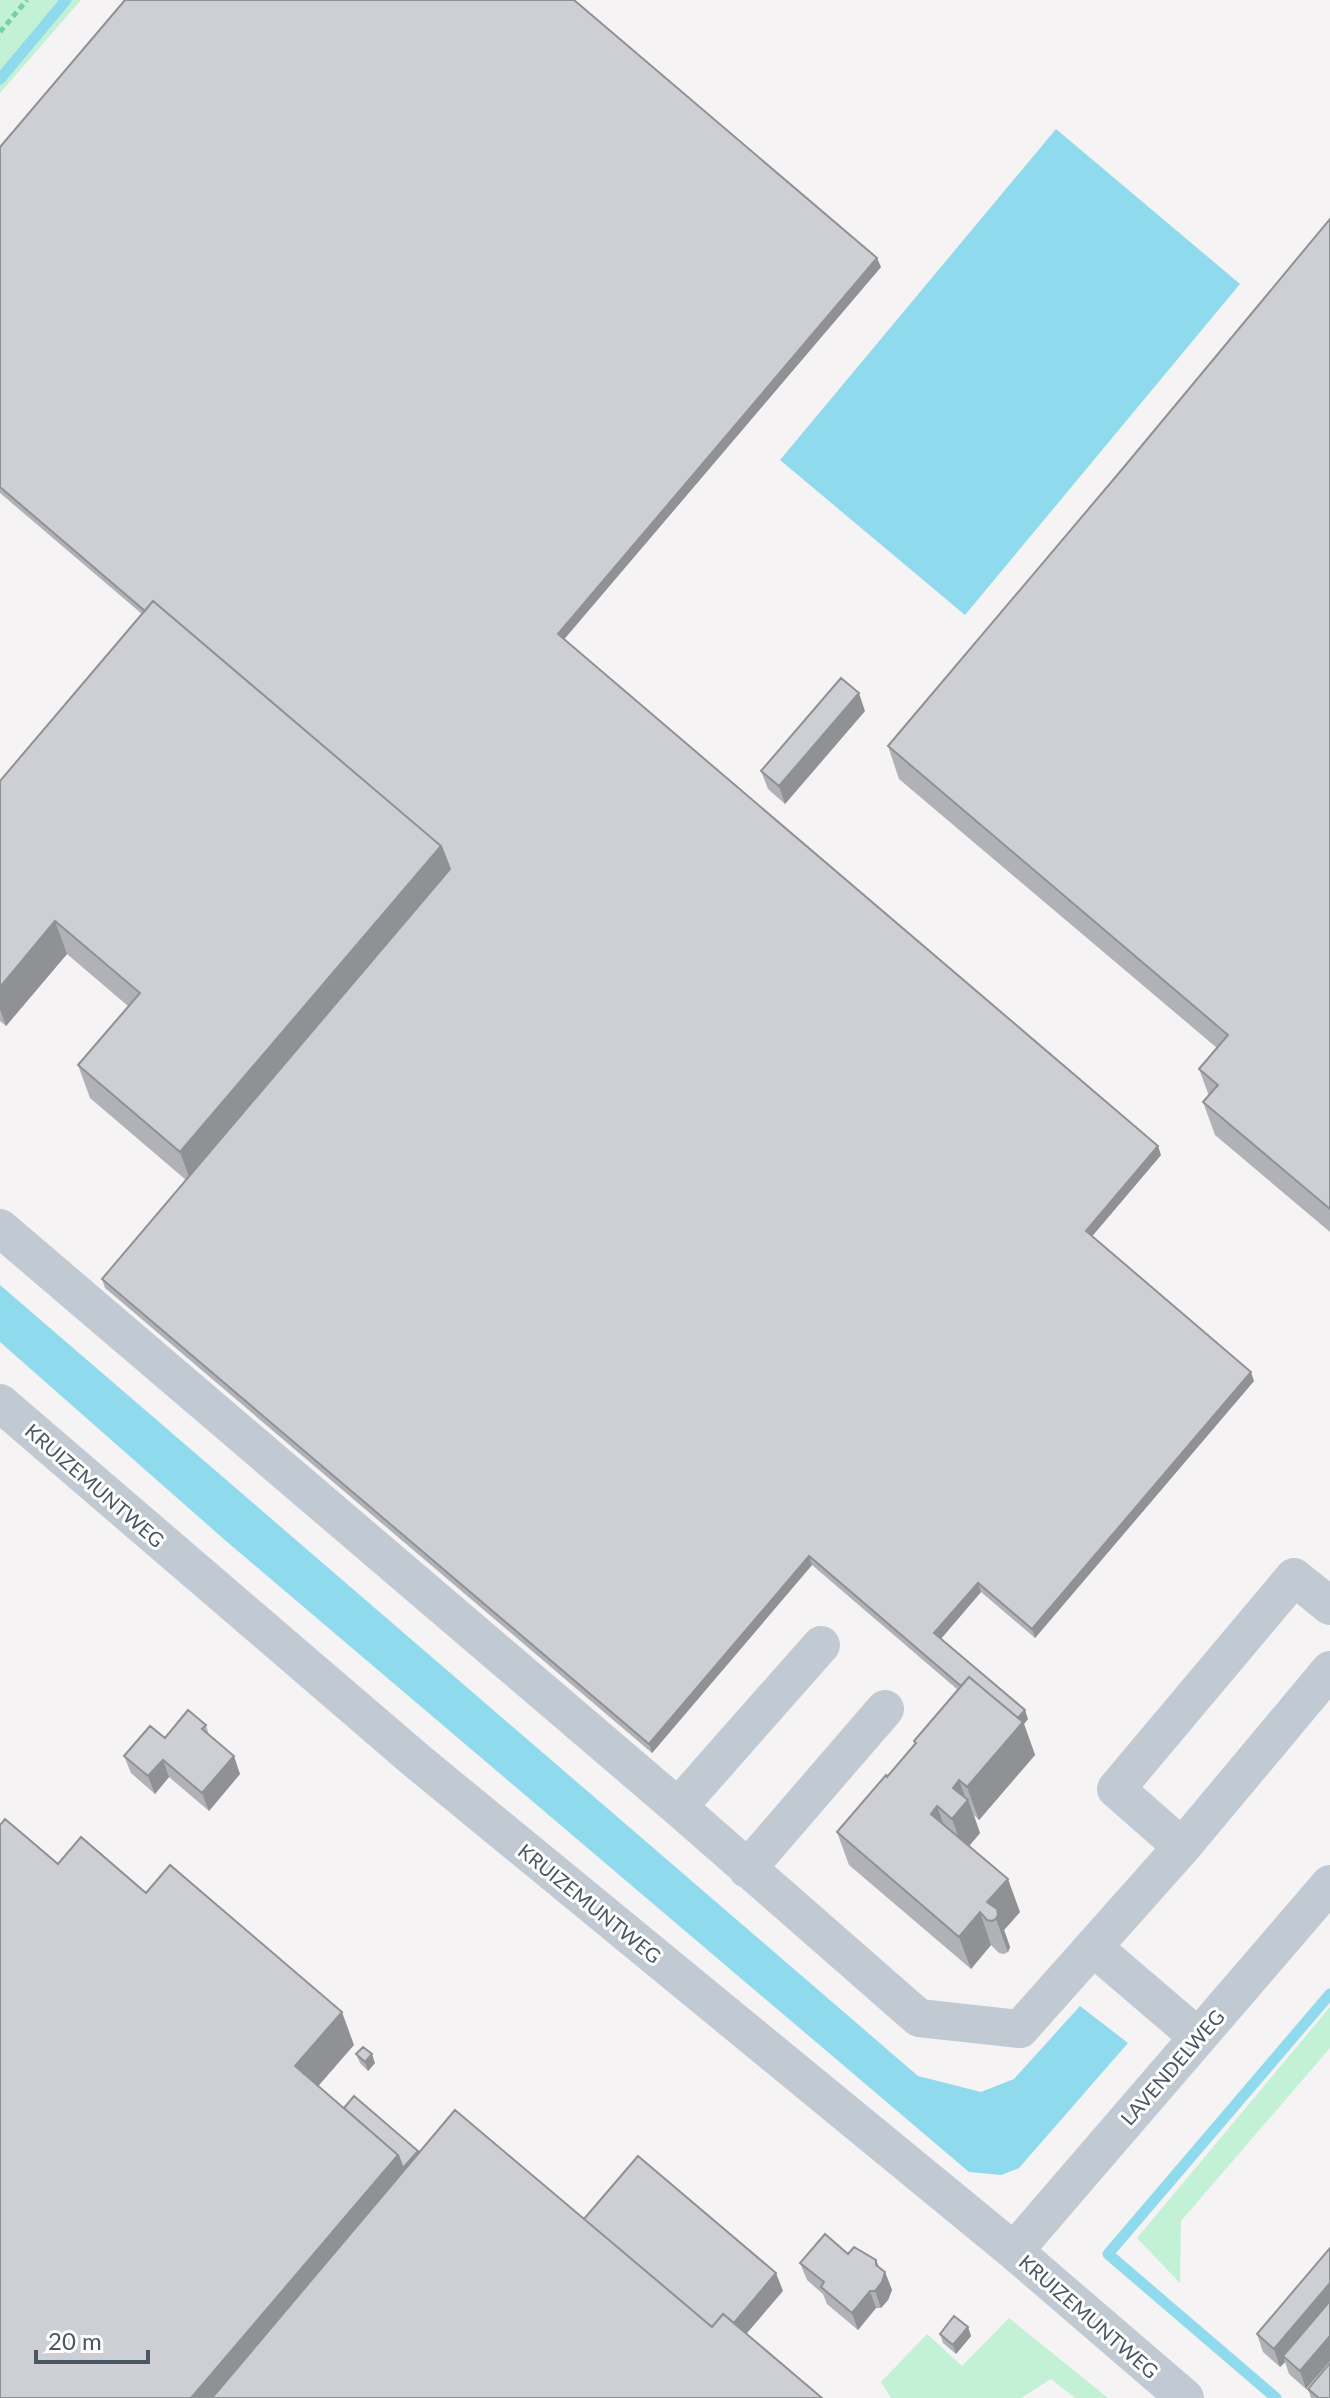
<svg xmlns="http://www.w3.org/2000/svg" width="1330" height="2398" font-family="Lato,sans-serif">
<rect width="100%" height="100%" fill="#f5f3f3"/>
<path fill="#c3f1d5" d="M0,0H81L0,93Z
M1330,2007V2048L1181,2221L1180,2283L1137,2238Z
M1009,2318L1108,2398H1075L1051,2379L1021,2398H891L881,2382L927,2334L962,2366Z"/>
<path fill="#90daee" d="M1056,129L1240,284L965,615L780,460Z
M0,1285L918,2076L981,2092L1014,2079L1080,2006L1128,2043L1019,2168L1001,2175L969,2172L226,1541L0,1342Z"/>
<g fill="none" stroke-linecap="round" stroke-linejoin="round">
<path stroke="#90daee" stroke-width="11" d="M0,79L66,0
M1276,2398L1108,2254L1330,1994"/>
<path stroke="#7ad0a6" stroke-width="5" stroke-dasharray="6 4" stroke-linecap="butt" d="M0,32L27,0"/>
<path stroke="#c1cad2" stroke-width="38" d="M0,1228L678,1807L919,2018L1020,2029L1182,1847L1330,1670
M0,1403L417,1761L1014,2251L1185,2398
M678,1807L821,1645
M1182,1847L1116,1789L1294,1577L1330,1606
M747,1869L885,1709
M1094,1948L1198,2037
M1014,2251L1330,1884"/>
</g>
<path fill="#b0b2b7" d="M0,147L881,267L564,639L1161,1155L1092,1236L1254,1381L1035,1638L981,1592L941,1639L1028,1719L1024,1724L1035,1755L979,1820L974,1815L980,1833L969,1846L1020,1912L1004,1930L1010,1947L1008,1952L1004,1954L999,1953L991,1945L971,1969L849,1865L837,1832L915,1745L914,1741L958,1690L812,1565L652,1753L105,1288L102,1279L186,1180L90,1098L78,1065L128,1006L67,954L6,1026L0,1021V781L142,614L0,493Z
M1330,219V1232L1215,1135L1203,1102L1209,1096L1199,1069L1217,1048L899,779L888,746L1124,467Z
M865,711L785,804L768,789L761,771Z
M206,1725L209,1735L240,1774L209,1811L169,1777L155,1794L131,1773L124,1756L165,1738Z
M356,2054L375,2063L368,2071L360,2063Z
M1330,2248V2361L1306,2389L1289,2374L1285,2362L1280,2367L1263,2352L1257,2334Z
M848,2254L876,2260L879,2267L885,2272L892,2290L888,2300L881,2308H876L858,2330L827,2304L823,2294L807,2280L800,2263Z
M968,2327L971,2336L956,2354L943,2343L940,2334Z
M1308,2389L1330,2398H1311Z"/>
<path fill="#909195" d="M877,258L881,267L561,643L558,634Z
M859,693L865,711L785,804L779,786Z
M441,846L453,878L192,1185L180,1152Z
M55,921L67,954L6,1026L0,1009V987Z
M1158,1146L1161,1155L1089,1240L1086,1231Z
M1251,1372L1254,1381L1035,1638L1032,1629Z
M809,1556L812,1565L652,1753L649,1744Z
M978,1583L981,1592L938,1642L934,1633Z
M1025,1710L1028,1719L1024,1724L1035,1755L979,1820L967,1787L1010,1728Z
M234,1756L240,1774L209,1811L202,1793Z
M163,1760L169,1777L155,1794L148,1776Z
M959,1780L967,1802L968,1800L980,1833L964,1852L952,1819L953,1788Z
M937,1806L949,1839L931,1814Z
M1008,1879L1020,1912L1004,1930L1010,1947L1008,1952L996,1919L987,1902Z
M980,1912L991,1945L971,1969L959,1937Z
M342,2012L354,2045L307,2099L295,2066Z
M372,2054L375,2063L368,2071L365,2062Z
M418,2151L425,2168L410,2186L403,2168Z
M398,2155L410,2188L231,2398H191Z
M876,2260L883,2278L885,2272L892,2290L888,2300L881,2308L875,2291Z
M776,2273L783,2291L724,2360L718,2343Z
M1330,2283V2308L1283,2356L1285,2362L1280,2367L1274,2349Z
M870,2291L876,2308L858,2330L852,2313Z
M968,2327L971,2336L956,2354L953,2345Z
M1330,2336V2361L1306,2389L1300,2371Z"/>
<path fill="#cdcfd5" stroke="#909195" stroke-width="2" d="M125,0H574L877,258L558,634L1158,1146L1086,1231L1251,1372L1032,1629L978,1583L934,1633L1025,1710L1018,1718L969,1677L961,1686L809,1556L649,1744L102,1279L450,869L441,846L153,601L145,611L0,487V147Z
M1330,219V1209L1203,1102L1218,1085L1199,1069L1228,1035L888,746L1124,467Z
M153,601L441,846L180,1152L78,1065L140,993L55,921L0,987V781Z
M841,678L859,693L779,786L761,771Z
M969,1677L1023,1722L967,1787L959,1780L953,1788L968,1800L952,1819L937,1806L931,1814L1008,1879L987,1902L997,1909L998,1914L996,1919L992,1921L987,1920L980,1912L959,1937L837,1832L886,1775L887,1777L916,1743L914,1741Z
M188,1710L206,1725L202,1729L234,1756L202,1793L163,1760L148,1776L124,1756L150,1726L165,1738Z
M5,1819L58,1864L81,1837L146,1893L170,1865L342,2012L295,2066L398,2155L191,2398H0V1825Z
M363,2047L372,2054L365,2062L356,2054Z
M354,2096L418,2151L403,2168L398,2155L344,2108Z
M455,2110L712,2327L723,2314L822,2398H212Z
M638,2156L776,2273L734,2323L723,2314L712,2327L584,2219Z
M825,2234L848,2254L854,2247L876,2260V2265L885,2272L882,2282L875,2291H870L852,2313L821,2287L824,2282L800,2263Z
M1330,2248V2283L1274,2349L1257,2334Z
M1330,2301V2336L1300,2371L1283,2356Z
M954,2316L968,2327L953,2345L940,2334Z
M1330,2363V2398H1319L1308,2389Z"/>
<g text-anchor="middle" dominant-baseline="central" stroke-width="6" stroke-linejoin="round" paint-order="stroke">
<g font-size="20" fill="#4a5661" stroke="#fff">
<text transform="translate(95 1485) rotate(41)">KRUIZEMUNTWEG</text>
<text transform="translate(590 1903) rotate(39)">KRUIZEMUNTWEG</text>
<text transform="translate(1172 2067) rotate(-49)">LAVENDELWEG</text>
<text transform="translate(1089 2316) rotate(41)">KRUIZEMUNTWEG</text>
</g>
</g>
<path d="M36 2350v12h112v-12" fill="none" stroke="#4a5661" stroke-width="4"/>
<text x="48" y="2350" font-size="24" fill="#4a5661" stroke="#ffffff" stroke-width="6" paint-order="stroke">20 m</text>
</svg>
